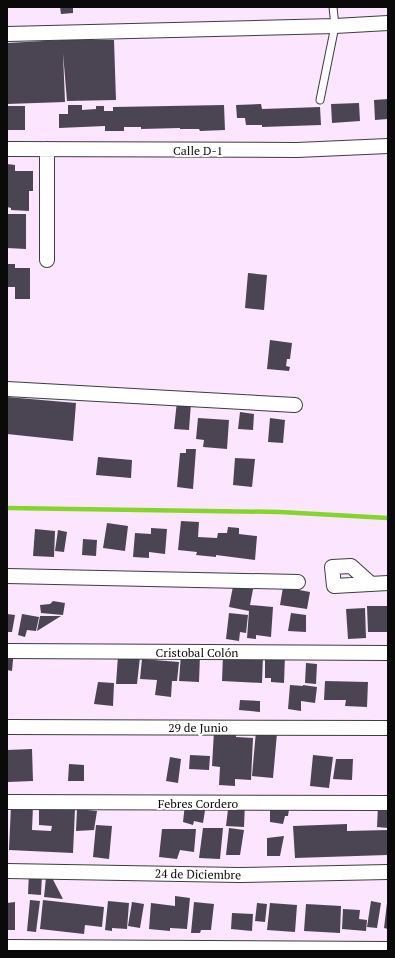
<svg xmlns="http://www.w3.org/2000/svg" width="395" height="958" font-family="'PT Serif',serif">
<rect width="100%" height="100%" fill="#fce6ff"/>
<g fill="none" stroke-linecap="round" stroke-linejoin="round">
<path stroke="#86d52a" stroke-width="4.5" d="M7,508L280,512L388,518"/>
</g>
<path fill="#4b4553" d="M60,7H73V13L61,14Z
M62,40H114L116,100L67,101L63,53L65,102L7,104V43Z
M388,99V119L375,120L374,100Z
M359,103L360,121L332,123L331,104Z
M261,104L262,109L320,107L321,125L262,127V125H246L245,118H237L236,105Z
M68,105H82V110L96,109V106H104V111H113V107L224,105L225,130L200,131L199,129H180V128L141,129V127H124V131H105V126L59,128V114H68Z
M7,106H25V130H7Z
M7,164L15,165V171H33V191H29V211L11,210V208L7,207Z
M7,214H26V249L7,248Z
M7,264H15V268H30V299H15V287H7Z
M248,273L267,275L264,310L245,308Z
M270,340L292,343L290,359H287L286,366L290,367L289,371L267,369Z
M7,397L76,403L73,441L7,434Z
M177,401L191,403L189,430L174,429Z
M240,412L254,414L253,430L238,429Z
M198,418L229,420L227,449L203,447L204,440L196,439Z
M270,418L285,420L283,443L268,442Z
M186,449H196L193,489L177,487L180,453H186Z
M98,457L132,460L131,478L96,475Z
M235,458L255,459L252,487L233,485Z
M181,521L199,522L198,537L217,538L218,533H227L228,527L239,528V534L257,536L255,560L216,555V557L196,555L197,552L178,550Z
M107,523L128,526L125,551L103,548Z
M151,528L167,529L165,554L149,552V558L133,557L135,533L151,534Z
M35,529L55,531L54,557L33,556Z
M58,530L67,532L64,552L55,551Z
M83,539L97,540L96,556L82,555Z
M234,581L254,584L250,605L273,607L271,637L256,635V639L247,638L249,611L229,607Z
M283,587L310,592L307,609L280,605Z
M53,601L65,603L63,615L41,613L40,605L50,604Z
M367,606H388V632H368Z
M365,608L366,638L348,639L346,609Z
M229,613L248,615L246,633L240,632L239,641L226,639Z
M291,613L306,615V632L288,631Z
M7,614L15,615L12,632H7Z
M22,614L39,617L36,631L27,630L25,637L18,635Z
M40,616H61L37,631Z
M7,649H14L12,671L7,670Z
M181,654L200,655L199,682L179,681Z
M223,654L263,655L262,683L222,681Z
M265,654L285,655L284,683L271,682V678H265Z
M118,656L140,657L137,684H116Z
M142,659L179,662L177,681H172L171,697L155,695L157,680L140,679Z
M306,663L317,664L316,684L305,683Z
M325,681L368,682L367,707L345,706L346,700H324Z
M98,682L114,683L113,706L94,704Z
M290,685L303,686L302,694L303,685L317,687L315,703L301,701V711L288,709Z
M240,700L260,701V712L239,710Z
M214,731L236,732V737L253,738L251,780L235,779V786L219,785L220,767L212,766Z
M256,731L277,733L273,778L252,776Z
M32,749L33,781L8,782L7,750Z
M190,755L210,756L209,770L189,769Z
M313,755L333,757L329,788L310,786Z
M170,757L181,759L178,783L166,781Z
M336,759H353L352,780L333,779Z
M69,764L84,765V781H68Z
M229,801L245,802L244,827L226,826Z
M270,802L289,809L288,816H285L283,824L270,822Z
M185,804H206L203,823L194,821L193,825L183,822Z
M11,805L33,806L32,830L51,831L52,826L39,825V807L75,809L73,853L9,850Z
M378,805H388V828L377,827Z
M77,809L97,811L94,830L76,831Z
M347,824V831L388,830L387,855L295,858L293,826Z
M96,825L112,826L109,859L93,857Z
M203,828H223L220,859L199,858Z
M229,828L244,830L240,855H226Z
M162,829H196L194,852L180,850L177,859L159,857Z
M284,836L280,856H267V838Z
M47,868L63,899L44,897Z
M29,872L42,873L41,895L28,894Z
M175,896L190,898L187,929L170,928V931L149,929L151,903L175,906Z
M30,900L40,901L36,932L27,931Z
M43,900L104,907L102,927L85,925L84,934L40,929Z
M108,901L129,903L127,929L112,928V931L105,930Z
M371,901L381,903L377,928L367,927Z
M15,902V930H7V903Z
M132,902L144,904L140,928L128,926Z
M194,902L214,904L211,930H201L200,933H191Z
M257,903L267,904L265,922L255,921Z
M270,903L297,905L295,932L267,930Z
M387,903H388V929L384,928Z
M306,904L341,906L340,933L304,931Z
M343,909L360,910L359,919L367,920L366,931L342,929Z
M232,913L253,914L252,931L231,929Z"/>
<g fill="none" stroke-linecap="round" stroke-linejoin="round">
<defs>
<path id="lane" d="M320,100L335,26L333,7"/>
<path id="street" d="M7,34L335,26L388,23
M7,149L297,150L388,146
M47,149V260
M7,389L295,405
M7,576L298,582
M371,584L351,566L332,567L334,586L388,583
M7,651L388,653
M7,727L388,728
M7,802L388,803
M7,871L239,875L388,872
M7,947L388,949"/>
</defs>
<use href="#lane" stroke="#3d3d3d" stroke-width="9"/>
<use href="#street" stroke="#3d3d3d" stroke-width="16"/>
<use href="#lane" stroke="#fff" stroke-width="7"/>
<use href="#street" stroke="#fff" stroke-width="14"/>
</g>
<g text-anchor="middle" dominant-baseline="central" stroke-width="4" stroke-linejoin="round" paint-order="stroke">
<g font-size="12" fill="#0a0a0a" stroke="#fff">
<text x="198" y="150">Calle D-1</text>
<text x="197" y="652">Cristobal Colón</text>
<text x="198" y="727">29 de Junio</text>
<text x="198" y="803">Febres Cordero</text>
<text transform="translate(198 874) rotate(1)">24 de Diciembre</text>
</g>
</g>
<rect width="395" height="958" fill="none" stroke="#0a0a0a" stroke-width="16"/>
</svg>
